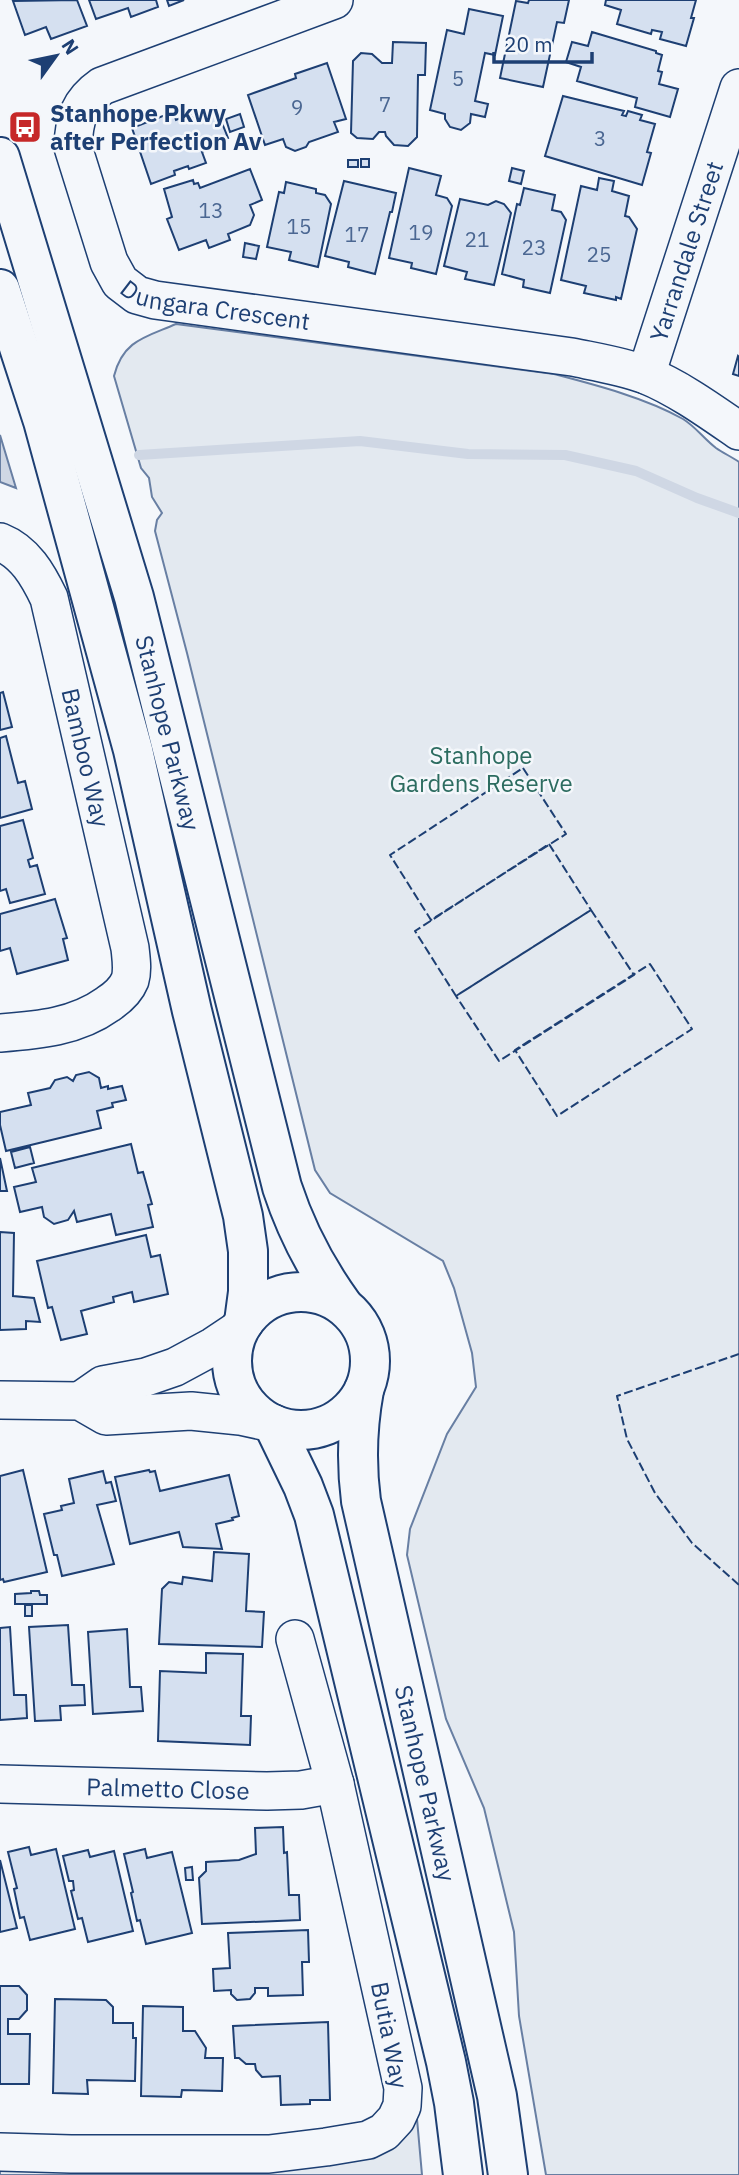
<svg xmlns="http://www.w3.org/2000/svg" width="739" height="2175" font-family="'IBM Plex Sans',sans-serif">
<rect width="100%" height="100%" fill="#f4f7fb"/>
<path fill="#e3e9f0" stroke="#687fa3" stroke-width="2" d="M176,324L554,374C596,385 646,398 683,419C696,427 704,439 716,448C723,453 732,457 739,462V2175H546L519,2016L514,1932L484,1808L446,1719L407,1555L410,1529L447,1434L476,1387L472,1353L454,1288L443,1261L330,1193L315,1170L187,653L155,531L157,520L162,513L152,497L149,478L141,468L114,376C123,340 146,337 176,324Z
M412,2117L417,2119L422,2175H0V2164L243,2170Z"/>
<path fill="#cfd7e4" stroke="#687fa3" stroke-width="2" d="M0,435L16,488L0,482Z"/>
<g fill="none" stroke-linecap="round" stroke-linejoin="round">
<path stroke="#cfd7e4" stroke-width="10" d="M139,455L360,441L468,454L565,455L636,471L697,498L739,513"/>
</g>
<path fill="#d5e0f0" stroke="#1d3f73" stroke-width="2" d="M77,0L87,26L51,39L46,27L25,35L13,1Z
M89,0H156L158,7L131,17L128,8L96,19Z
M167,0H184L169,6Z
M529,0H569L564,23L557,22L543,87L500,78L516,1L528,3Z
M606,0H696L691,18H694L686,46L660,39L662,32L652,30L651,34L617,24L621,10L605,5Z
M469,9L503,16L495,55L485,53L475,101L488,104L485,117L471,114L470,123L461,130L450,127L445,119V114L430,110L447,30L464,34Z
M592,32L656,51V53L662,55L658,71L662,72L659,84L678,89L670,117L635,107L637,98L577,81L581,67L566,62L572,42L588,46Z
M393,42L426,43L425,75H418L417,137L408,146L394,145L386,136L385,132H379L373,139L357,138L351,133L353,61L361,53L372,54L382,63H392Z
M327,63L346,119L334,122L338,132L309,142L306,147L295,151L286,147L283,139L265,145L248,95L296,78L295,74Z
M563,96L624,111L622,115L626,116L628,111L642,115L640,120L655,124L647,152L651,153L642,185L545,156Z
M216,108L228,138L204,148L206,150L202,152L206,163L189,169L188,166L174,171L175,175L151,184L132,128L173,112L176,120L190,114L192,118Z
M240,114L244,127L230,132L226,119Z
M361,159H369V167H361Z
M348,160H358V167H348Z
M409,168L441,176L436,195L447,198L452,206L436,274L411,268L412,263L389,258Z
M512,168L524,171L521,184L509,181Z
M250,169L262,200L250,205L254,215L250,225L228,234L230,240L209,248L206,240L179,250L167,219L172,217L164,189L193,180L194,184L198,183L200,188Z
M599,178L614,181L612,191L629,196L625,216L629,217L637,229L621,299L616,297V300L584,293L586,286L561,280L581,186L597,190Z
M344,181L396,193L392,212H390L375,274L348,267L349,262L325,256Z
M286,182L316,189V193L325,195L331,204L318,267L289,260L291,252L267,247L279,192L284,193Z
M524,188L555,195L552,210L561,212L566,220L550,293L523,287L524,280L502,274L517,204L520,205Z
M460,199L488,205L496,201L504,204L511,213L494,285L465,279L467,272L444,266Z
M245,243L259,246L256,259L243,257Z
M738,356L739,357V376L733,374Z
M3,692L12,727L0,730V693Z
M6,736L18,783L25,781L32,809L0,818V738Z
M23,820L33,858L28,860L30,867L37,865L45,894L10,903L6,889L0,891V826Z
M55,899L67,938L63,939L68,960L17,974L10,948L0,951V914Z
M89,1072L99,1078L101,1088L108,1086V1089L122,1086L126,1100L112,1103L113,1107L97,1111L101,1128L6,1151L0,1125V1112L31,1105L28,1093L50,1088L55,1080L67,1077L73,1081L76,1075Z
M131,1144L138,1173L143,1172L152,1204L148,1205L153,1227L116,1235L111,1214L77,1222L74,1211L68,1220L54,1224L44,1217L42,1207L20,1212L14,1187L36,1182L32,1168Z
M30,1147L34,1163L15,1168L11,1152Z
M0,1158L7,1191H0Z
M0,1232L14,1233L13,1296L34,1298L40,1322L26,1321V1329L0,1330Z
M146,1235L151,1257L160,1255L168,1294L134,1302L132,1292L113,1297L114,1302L81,1311L87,1334L61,1340L52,1307L48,1308L37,1261Z
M23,1470L47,1572L4,1582L3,1579L0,1580V1476Z
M149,1470L150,1472L155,1471L160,1491L229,1475L239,1516L232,1518L233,1520L216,1524L222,1549L183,1547L179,1532L130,1544L115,1477Z
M103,1471L106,1483L111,1482L116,1501L97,1505L114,1564L62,1576L57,1555H54L44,1514L62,1510L61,1506L74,1503L69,1479Z
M214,1552L249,1554L246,1611L264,1612L262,1647L159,1644L162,1589L169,1582L182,1584L183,1577L212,1581Z
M31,1591H39L40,1595H47V1604H15V1594L31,1593Z
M25,1605H32V1616H25Z
M68,1625L72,1685H84L85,1705L60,1706L61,1720L35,1721L29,1627Z
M10,1627L14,1695H26L27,1718L0,1720V1628Z
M127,1629L130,1687H141L143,1711L93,1714L88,1632Z
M206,1653L243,1654L241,1716H251L250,1745L158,1741L160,1671L206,1673Z
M283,1827L284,1853L287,1852L289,1895H299L300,1920L202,1924L199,1878L206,1871V1862L239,1860L256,1854L255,1828Z
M29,1847L31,1855L56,1849L75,1929L30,1940L24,1917L20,1918L14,1889L17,1888L8,1852Z
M145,1849L147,1858L172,1852L192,1933L146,1944L140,1920L137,1921L131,1893L133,1892L124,1854Z
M88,1850L90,1857L114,1851L133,1931L88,1942L82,1918L78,1919L71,1891L74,1890L73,1881H69L63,1856Z
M0,1860L17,1928L0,1932Z
M192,1867L193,1880H186L185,1868Z
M308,1930L309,1962H302L303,1995L268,1996V1988H255V1993L250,1999L237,2000L231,1994V1990L214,1991L213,1969L230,1968L228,1933Z
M0,1986H19L27,1995V2010L19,2019H8V2034H30L29,2084H0Z
M55,1999L106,2000L113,2007V2023H133V2038H136L135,2081L87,2080L88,2094L53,2093Z
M143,2006L183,2007V2031H195L206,2048L205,2058H223L222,2091L182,2090L181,2097L141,2096Z
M328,2022L330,2100H310V2104L281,2105L280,2076L262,2077L256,2070L255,2064H246L239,2058H235L233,2026Z"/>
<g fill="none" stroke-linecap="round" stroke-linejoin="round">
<defs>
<g id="minor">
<path id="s1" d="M334,0L102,86C79,102 74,119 73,147L109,262L120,282L137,295L155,300L572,357C596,362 622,366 646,375C678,388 710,411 739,431"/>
<path id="s2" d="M646,375L739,88"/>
<path id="s3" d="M0,542C25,552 38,575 49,598L130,948C131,958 133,970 130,980C126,990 117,998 108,1004C76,1027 39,1030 0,1033"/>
<path d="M0,1400L80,1401L106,1416L191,1411L240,1416L268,1422"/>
<path d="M80,1401L103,1385L146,1377L175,1367L214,1346L238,1330"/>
<path id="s4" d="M0,1784L267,1791L301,1790L335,1784"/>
<path d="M0,2152L71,2154H269L326,2147L368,2140L384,2132L396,2119L402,2106L403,2088L335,1784L295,1639"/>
</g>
<g id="major">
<path id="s5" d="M0,157L134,597L282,1187C296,1230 316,1268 342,1304"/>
<path d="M0,289L43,421L133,750L192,1011L243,1216L248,1251V1292L244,1322"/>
<circle cx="301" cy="1361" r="69"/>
<path id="s6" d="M364,1390C357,1428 356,1463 361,1501L497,2096L508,2175"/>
<path d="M273,1424L303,1486L314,1515L446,2062L454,2103L463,2175"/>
</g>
</defs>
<use href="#minor" stroke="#1d3f73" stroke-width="40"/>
<use href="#major" stroke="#1d3f73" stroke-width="42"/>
<use href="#minor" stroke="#f4f7fb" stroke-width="37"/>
<use href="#major" stroke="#f4f7fb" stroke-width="38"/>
<path stroke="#1d3f73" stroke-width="2" stroke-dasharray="9 3.5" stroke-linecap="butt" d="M523,768L566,834L431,920L390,855Z
M549,844L591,910L456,996L415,931Z
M591,910L634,975L499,1061L456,996Z
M650,964L692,1029L557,1116L515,1050Z
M739,1354L617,1396L627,1439L655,1493L692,1543L739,1585"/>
</g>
<defs>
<symbol id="bus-square" viewBox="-11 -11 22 22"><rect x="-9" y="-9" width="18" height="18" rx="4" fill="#c62828" stroke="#f4f7fb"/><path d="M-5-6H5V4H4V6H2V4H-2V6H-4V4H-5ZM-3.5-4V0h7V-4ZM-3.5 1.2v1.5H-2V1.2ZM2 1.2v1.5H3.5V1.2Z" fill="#fff"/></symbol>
</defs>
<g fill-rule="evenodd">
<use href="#bus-square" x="6" y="108" width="38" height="38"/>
</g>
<g text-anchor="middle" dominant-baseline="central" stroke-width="5" stroke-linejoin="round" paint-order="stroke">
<g font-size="21" fill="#4b6792">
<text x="458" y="78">5</text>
<text x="385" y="104">7</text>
<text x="297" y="107">9</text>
<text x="600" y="138">3</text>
<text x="211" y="210">13</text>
<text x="299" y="226">15</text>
<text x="421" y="232">19</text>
<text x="357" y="234">17</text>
<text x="477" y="239">21</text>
<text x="534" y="247">23</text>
<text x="599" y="254">25</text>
</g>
<g font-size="24" font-weight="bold" fill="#1d3f73" stroke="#f4f7fb" text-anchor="start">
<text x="50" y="113">Stanhope Pkwy<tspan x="50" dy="28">after Perfection Av</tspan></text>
</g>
<g font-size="24" fill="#1d3f73" stroke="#f4f7fb">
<text stroke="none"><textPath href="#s2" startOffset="130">Yarrandale Street</textPath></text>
<text stroke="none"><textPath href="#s1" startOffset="562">Dungara Crescent</textPath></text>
<text stroke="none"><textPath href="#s5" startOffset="600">Stanhope Parkway</textPath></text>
<text stroke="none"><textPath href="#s3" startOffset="240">Bamboo Way</textPath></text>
<text stroke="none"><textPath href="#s6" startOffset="401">Stanhope Parkway</textPath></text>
<text stroke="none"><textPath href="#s4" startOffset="168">Palmetto Close</textPath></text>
<text transform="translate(390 2035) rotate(79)">Butia Way</text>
</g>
<g font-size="24" fill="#2c6c60" stroke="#f4f7fb">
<text x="481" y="755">Stanhope<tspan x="481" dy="28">Gardens Reserve</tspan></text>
</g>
</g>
<g transform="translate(56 56) rotate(57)" stroke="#f4f7fb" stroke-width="5" paint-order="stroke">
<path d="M0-5L12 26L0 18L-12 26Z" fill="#1d3f73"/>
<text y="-10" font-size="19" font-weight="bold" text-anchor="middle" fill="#1d3f73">N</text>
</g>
<path d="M494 52v10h98v-10" fill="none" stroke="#1d3f73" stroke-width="3.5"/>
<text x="504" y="52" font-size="21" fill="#1d3f73" stroke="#f4f7fb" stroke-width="5" paint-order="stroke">20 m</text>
</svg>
